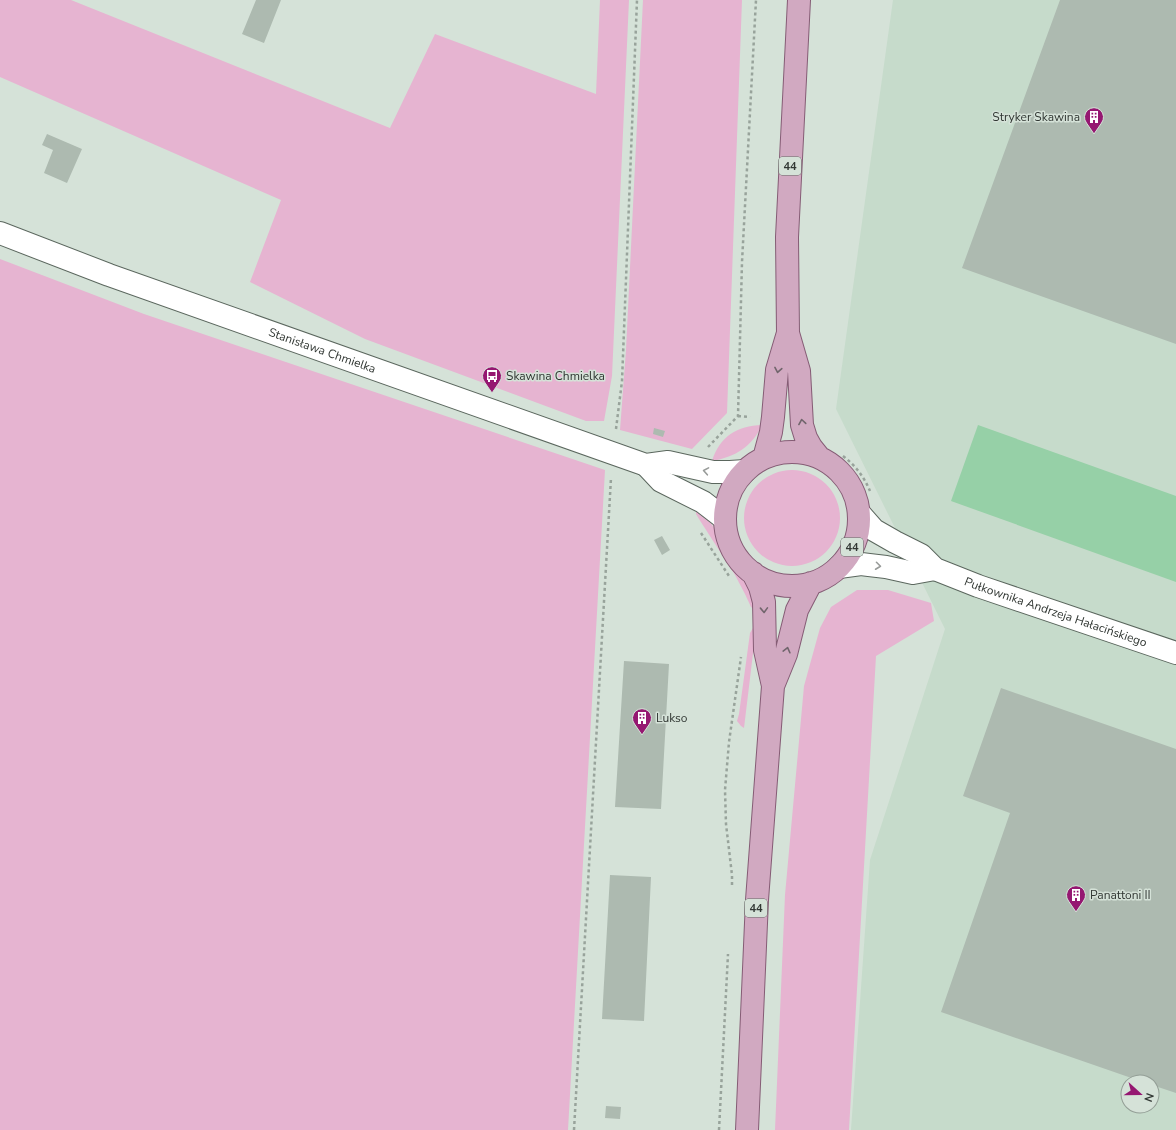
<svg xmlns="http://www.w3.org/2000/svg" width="1176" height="1130" font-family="'Nunito Sans',sans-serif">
<rect width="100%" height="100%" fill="#d5e2d8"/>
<path fill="#c6dbcb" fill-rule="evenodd" d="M893,0H1176V1130H851L870,860L945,629L836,409ZM1128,1082H1152V1106H1128Z"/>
<path fill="#e6b4d1" d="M0,0H71L390,128L435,34L596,94L600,0H629L612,376L604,421H586L365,339L250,282L281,200L0,77Z
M643,0H742L727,413L692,449L620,430L626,350Z
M0,259L144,314L605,470L568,1130H0Z
M762,425C752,447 735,457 712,461C720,436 737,426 762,425Z
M744 518a48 48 0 1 1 96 0a48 48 0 1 1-96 0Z
M696,510L707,517L714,528L724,555L733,569L745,581L751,594L755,610L751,607L745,594L735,575L699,519L696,514Z
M857,590H888L931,603L934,621L876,656L849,1130H775L785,895L804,686L820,628L831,607Z
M755,626L754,645L744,728L741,726L737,721L739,714L750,633L753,628Z"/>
<path fill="#96d0a7" d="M978,425L1176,496V582L951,501Z"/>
<path fill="#adbab0" d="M256,0H281L264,43L242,34Z
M1060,0H1176V344L962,268Z
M47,134L82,149L67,183L44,173L53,150L42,145Z
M654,428L665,431L663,437L653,434Z
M662,536L670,550L662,555L654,540Z
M624,661L669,664L661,809L615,807Z
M1001,688L1176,749V1093L1152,1085V1082H1143L941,1012L1010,813L963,796Z
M610,875L651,877L644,1021L602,1019Z
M606,1106L621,1107L620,1119L605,1118Z"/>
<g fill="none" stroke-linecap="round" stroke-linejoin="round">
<defs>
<g id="minor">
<path id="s1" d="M0,233L109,275L646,465L668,462L713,472H730L745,471"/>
<path d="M646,465L661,481L703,502L725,519"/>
<path id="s2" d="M859,513L874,530L895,542L921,555L935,569L978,586L1176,653"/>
<path d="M839,567L861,564L869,565L886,567L913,573L935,569"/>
</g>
<path id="major" d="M799,0L787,237L788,333L799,371L802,425L806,438L811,447L819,457
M725 519a67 67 0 1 1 134 0a67 67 0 1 1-134 0Z
M764,458L771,432L773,417L777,370L788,333
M773,686L786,654L797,610L811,583
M747,1130L757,900L773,686L765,650L764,602L760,587L753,573"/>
</defs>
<use href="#minor" stroke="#5b675e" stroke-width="24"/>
<use href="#major" stroke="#855c75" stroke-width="24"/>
<path stroke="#98a39b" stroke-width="2.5" stroke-dasharray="3 3" stroke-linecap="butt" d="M738,416L750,417
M616,429L622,381L637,0
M708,447L738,416L742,262L756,0
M843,456C856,466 864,477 870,491
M701,533L729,576
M732,885V875L726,824L725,790L729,742L741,657
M574,1130L611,478
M719,1130L728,954"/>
<use href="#minor" stroke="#fff" stroke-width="22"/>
<use href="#major" stroke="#d1a9c1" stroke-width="22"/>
</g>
<defs><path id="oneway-chevron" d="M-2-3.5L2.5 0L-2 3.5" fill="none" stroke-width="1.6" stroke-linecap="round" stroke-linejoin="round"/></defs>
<g stroke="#71656c">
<use href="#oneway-chevron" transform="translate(778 370) rotate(100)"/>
<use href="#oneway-chevron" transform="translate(802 422) rotate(-99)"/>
<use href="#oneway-chevron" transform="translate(764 610) rotate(88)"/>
<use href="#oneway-chevron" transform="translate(787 650) rotate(-76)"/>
</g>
<g stroke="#989b99">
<use href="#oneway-chevron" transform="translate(706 471) rotate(-170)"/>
<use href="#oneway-chevron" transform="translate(878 566) rotate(7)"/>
</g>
<defs>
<symbol id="building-pin" viewBox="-11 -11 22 30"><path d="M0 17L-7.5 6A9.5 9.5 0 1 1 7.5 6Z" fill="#951771" stroke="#d5e2d8"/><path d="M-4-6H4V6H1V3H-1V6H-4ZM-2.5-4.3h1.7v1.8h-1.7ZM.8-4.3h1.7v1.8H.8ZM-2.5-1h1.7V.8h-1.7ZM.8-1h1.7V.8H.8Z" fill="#fff"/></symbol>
<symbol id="bus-pin" viewBox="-11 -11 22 30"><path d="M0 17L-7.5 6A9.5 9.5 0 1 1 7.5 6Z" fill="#951771" stroke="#d5e2d8"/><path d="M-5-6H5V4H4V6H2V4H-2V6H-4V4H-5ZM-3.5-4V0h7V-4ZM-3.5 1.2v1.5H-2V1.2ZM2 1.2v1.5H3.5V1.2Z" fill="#fff"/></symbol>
</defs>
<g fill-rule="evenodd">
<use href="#building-pin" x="1083" y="106" width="22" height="30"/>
<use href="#bus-pin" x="481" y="365" width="22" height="30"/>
<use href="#building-pin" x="631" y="707" width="22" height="30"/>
<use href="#building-pin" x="1065" y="884" width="22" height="30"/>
</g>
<g text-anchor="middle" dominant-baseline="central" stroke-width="3" stroke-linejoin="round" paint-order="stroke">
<g fill="#d5e2d8" stroke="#626a64" stroke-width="1">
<rect x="779" y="157" width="22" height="18" rx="3"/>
<rect x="841" y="538" width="22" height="18" rx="3"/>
<rect x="745" y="899" width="22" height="18" rx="3"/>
</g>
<g font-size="11" font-weight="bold" fill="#313733">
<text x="790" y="166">44</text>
<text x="852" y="547">44</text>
<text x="756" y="908">44</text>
</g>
<g font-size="12" fill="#313733" stroke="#d5e2d8" text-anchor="start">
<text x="1080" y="117" text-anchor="end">Stryker Skawina</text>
<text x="506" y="376">Skawina Chmielka</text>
<text x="656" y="718">Lukso</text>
<text x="1090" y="895">Panattoni II</text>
</g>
<g font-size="12" fill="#313733" stroke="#d5e2d8">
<text stroke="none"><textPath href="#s1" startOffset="343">Stanisława Chmielka</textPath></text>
<text stroke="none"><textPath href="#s2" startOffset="224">Pułkownika Andrzeja Hałacińskiego</textPath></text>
</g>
</g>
<g transform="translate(1140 1094) rotate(111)"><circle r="19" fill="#d5e2d8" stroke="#939e96"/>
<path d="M0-3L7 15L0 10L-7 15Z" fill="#951771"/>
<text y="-6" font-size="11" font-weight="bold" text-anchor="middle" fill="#313733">N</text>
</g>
</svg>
